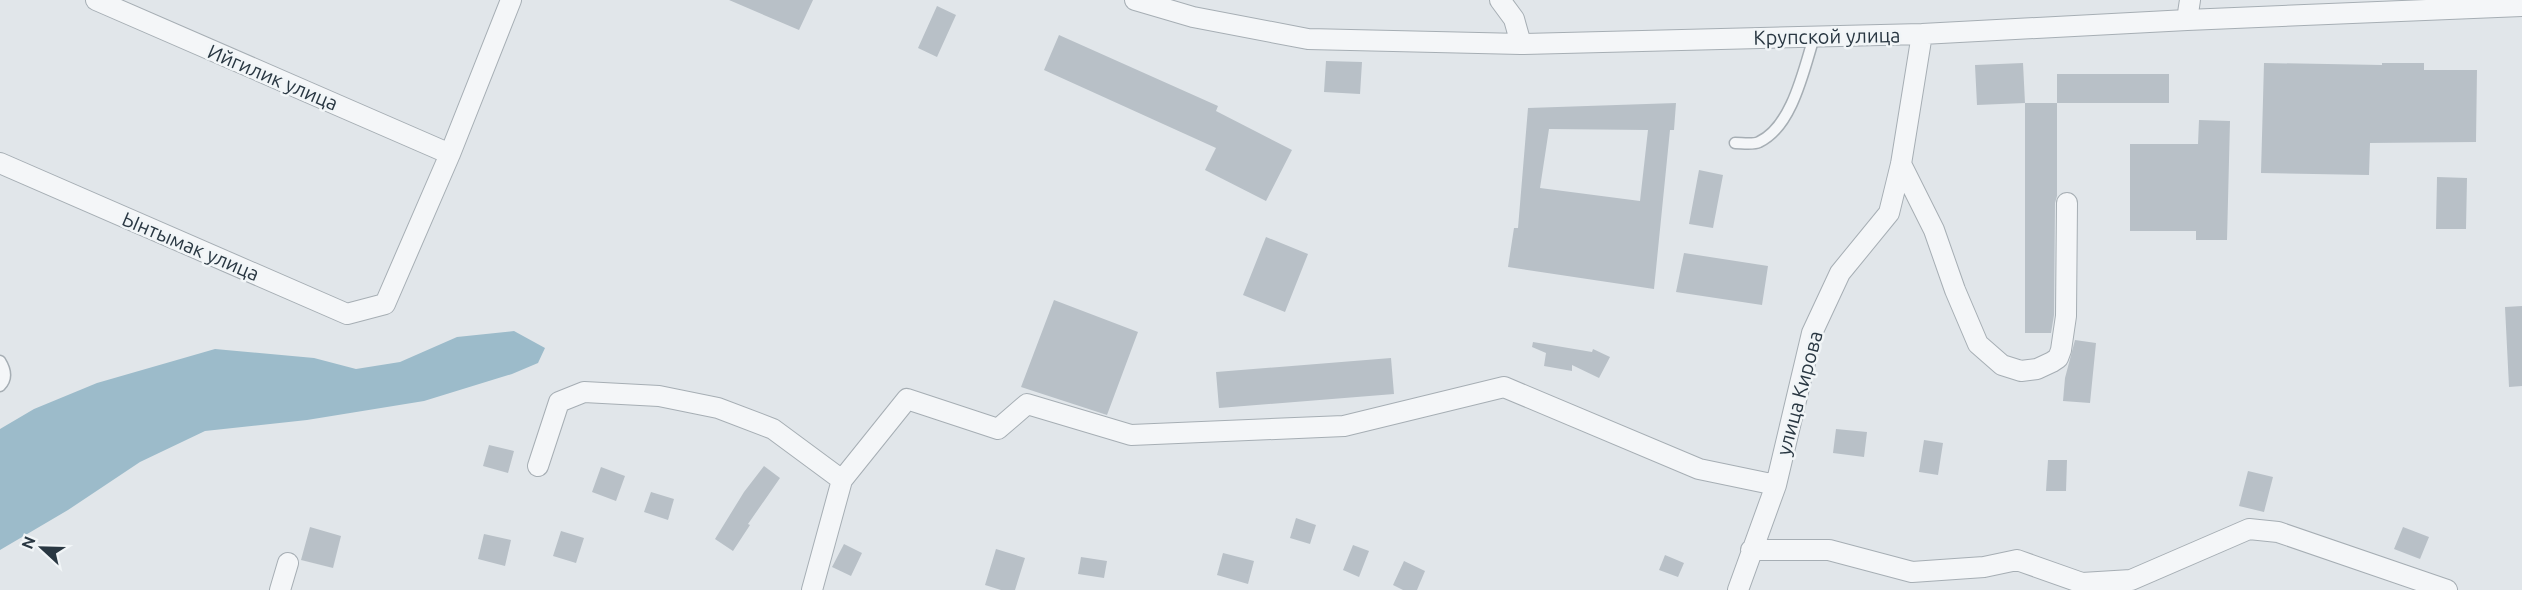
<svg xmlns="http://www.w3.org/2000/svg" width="2522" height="590" font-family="Ubuntu,sans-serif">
<rect width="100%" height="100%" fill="#e1e6ea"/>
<path fill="#9cbbca" d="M514,331L545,348L538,363L512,374L424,401L307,420L205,431L140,462L68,510L0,550V429L34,409L97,383L215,349L314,358L356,369L400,362L457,337Z"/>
<path fill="#b8c0c7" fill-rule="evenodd" d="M729,0H813L799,30Z
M937,6L956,15L937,57L918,48Z
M1059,35L1218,106L1216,111L1292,150L1266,201L1205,170L1216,148L1044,70Z
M1326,61L1362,62L1360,94L1324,92Z
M2023,63L2025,103L1977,105L1975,65Z
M2264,63L2382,65V63H2424V70H2477L2476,142L2370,143L2369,175L2261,173Z
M2057,74H2169V103H2057Z
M1676,103L1674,130H1670L1654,289L1508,267L1514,228H1518L1528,108ZM1549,129L1648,130L1640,201L1540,188Z
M2025,103H2057V196L2055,203L2054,315L2051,333H2025Z
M2199,120L2230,121L2227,240H2196V231H2130V144H2198Z
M1699,170L1723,175L1713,228L1689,224Z
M2437,177L2467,178L2466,229H2436Z
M1266,237L1308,254L1285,312L1243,295Z
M1684,253L1768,266L1762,305L1676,292Z
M1054,300L1138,332L1107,415L1021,387Z
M2522,306V386L2509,387L2505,307Z
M2075,340L2096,343L2090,403L2063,401L2065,378Z
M1533,342L1592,352L1593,349L1610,357L1599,378L1572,365V371L1544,366L1546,353L1532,347Z
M1391,358L1394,394L1219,408L1216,372Z
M1836,429L1867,432L1864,457L1833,453Z
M1924,440L1943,443L1938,475L1919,472Z
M489,445L514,451L508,473L483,466Z
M2048,460H2067L2066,491H2046Z
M764,466L780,478L748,524L750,525L733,551L715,539L744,492Z
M601,467L625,476L616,501L592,492Z
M2248,471L2273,477L2264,512L2239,506Z
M651,492L674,499L668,520L644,512Z
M1296,518L1316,525L1310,544L1290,538Z
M310,527L341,536L333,568L301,560Z
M2403,527L2429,537L2420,559L2394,549Z
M561,531L584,538L576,563L553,556Z
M484,534L511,540L505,566L478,559Z
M844,544L862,553L851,576L832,567Z
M1353,545L1369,551L1359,577L1343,570Z
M996,549L1025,558L1015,590H1001L985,585Z
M1223,553L1254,561L1248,584L1217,575Z
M1665,555L1684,563L1678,577L1659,570Z
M1081,557L1107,561L1104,578L1078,574Z
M1404,561L1425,571L1417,590H1403L1393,585Z"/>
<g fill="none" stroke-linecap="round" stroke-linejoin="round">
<defs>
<path id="lane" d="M1735,143C1742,143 1753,145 1759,142C1792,127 1804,69 1814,37
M0,361C5,369 8,378 0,386"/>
<path id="street" d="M96,0L450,154
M1135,0L1193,17L1308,39L1521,44L1922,34L2187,20L2522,6
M1500,0L1514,19L1521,44
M2187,20L2190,0
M0,163L347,314L385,304L450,154L511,0
M1901,164L1934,230L1955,290L1978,344L2002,365L2021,371L2037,369L2052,362L2058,358L2061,350L2066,316L2067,203
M538,466L559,402L584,392L659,396L718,408L773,429L842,480
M1751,550H1829L1912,572L1984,567L2017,560L2082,583L2131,580L2249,529L2278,532L2447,590
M280,590L288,563
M812,590L842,480L907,399L998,429L1027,404L1131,435L1344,426L1504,387L1699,469L1776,485
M1738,590L1776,485L1812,333L1840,273L1889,213L1901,164L1922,34"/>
</defs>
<use href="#lane" stroke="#a6aeb4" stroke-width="13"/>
<use href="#street" stroke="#a6aeb4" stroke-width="22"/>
<use href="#lane" stroke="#f4f6f8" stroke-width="10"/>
<use href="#street" stroke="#f4f6f8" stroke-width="20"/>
</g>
<g text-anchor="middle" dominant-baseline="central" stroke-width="5" stroke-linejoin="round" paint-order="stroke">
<g font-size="20" fill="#293742" stroke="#f1f5f7">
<text transform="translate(1827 36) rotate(-1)">Крупской улица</text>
<text transform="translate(273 77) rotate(23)">Ийгилик улица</text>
<text transform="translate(191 246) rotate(23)">Ынтымак улица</text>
<text transform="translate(1799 393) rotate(-75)">улица Кирова</text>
</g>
</g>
<g transform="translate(42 548) rotate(292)" stroke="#f1f5f7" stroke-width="4.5" paint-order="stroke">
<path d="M0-4.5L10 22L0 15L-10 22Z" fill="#293742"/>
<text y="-9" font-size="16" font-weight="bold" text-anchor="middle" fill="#293742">N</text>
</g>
</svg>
